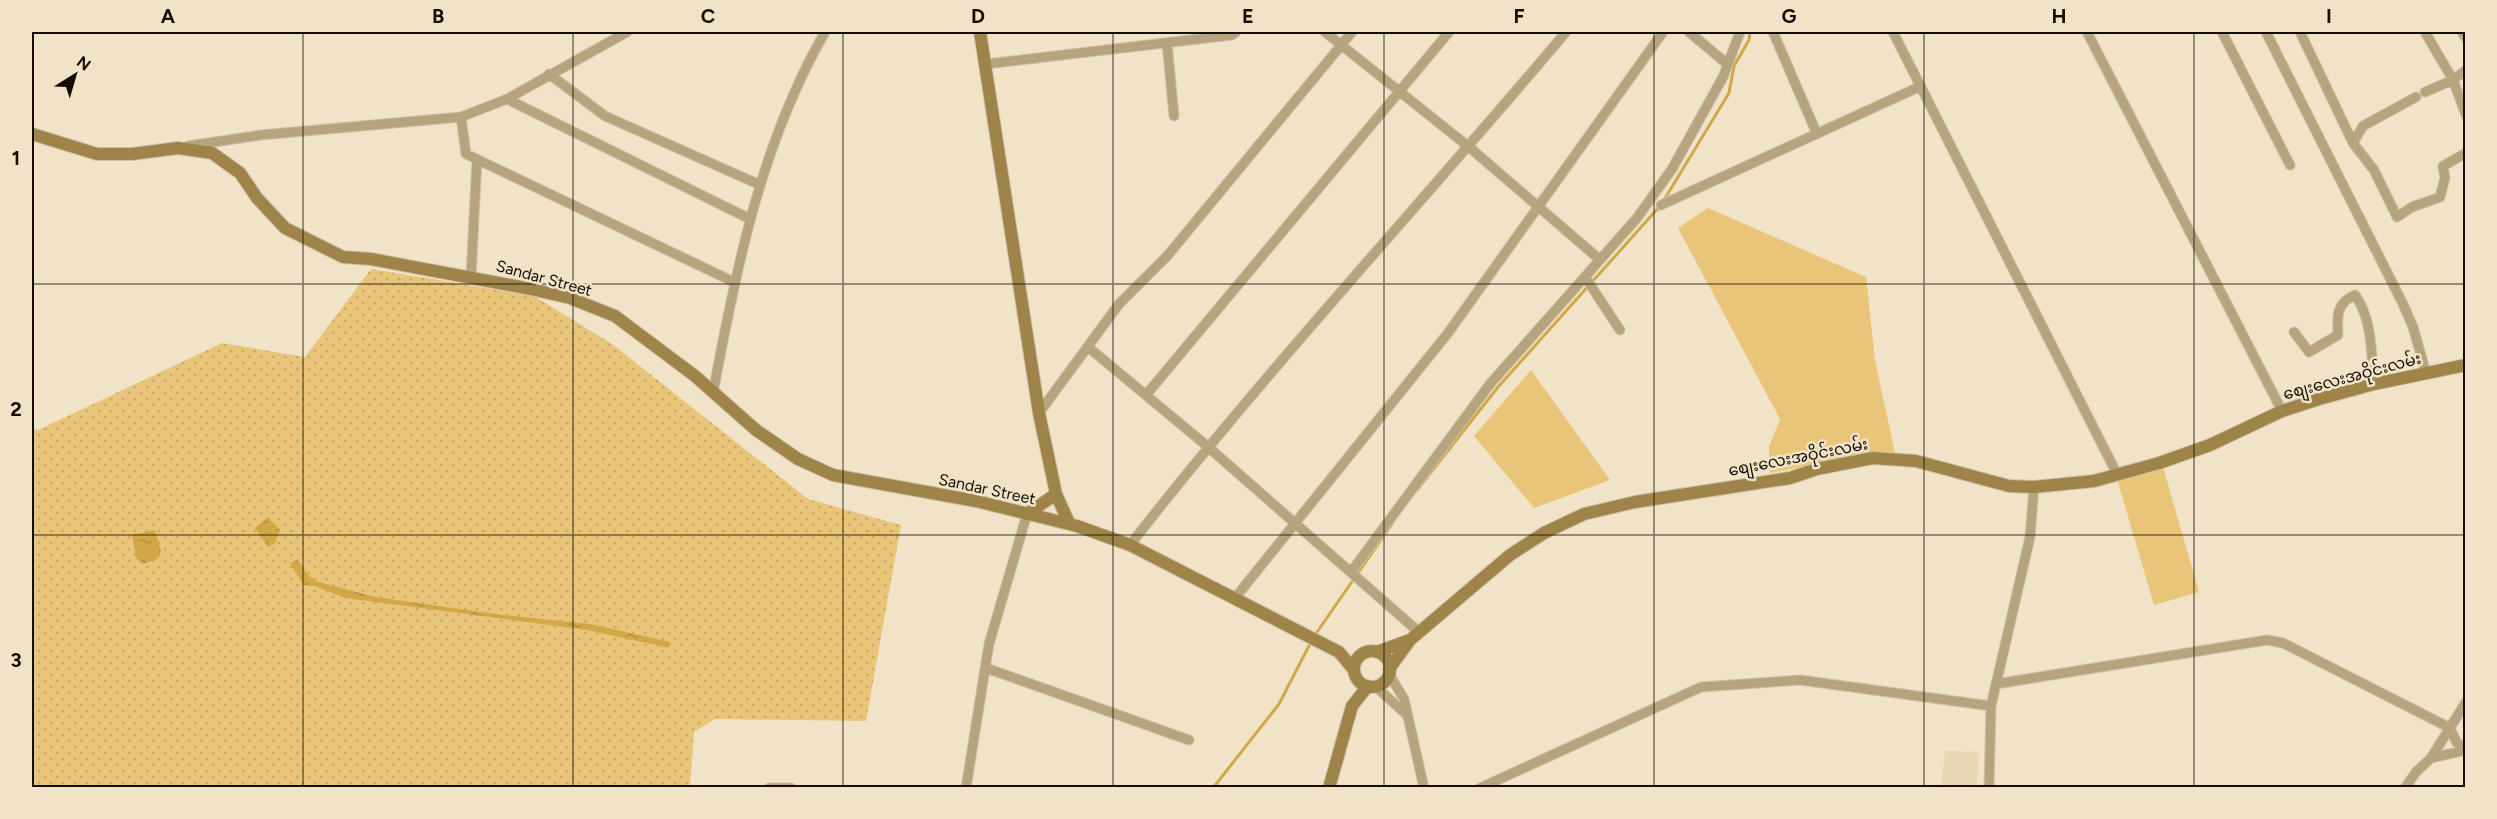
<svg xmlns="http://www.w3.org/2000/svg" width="2497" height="819" font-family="Figtree,'Noto Sans Myanmar',sans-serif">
<defs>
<pattern id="grass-dots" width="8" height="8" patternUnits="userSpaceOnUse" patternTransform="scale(1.5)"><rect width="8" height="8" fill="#e9c57a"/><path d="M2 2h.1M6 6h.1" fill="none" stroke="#c7a868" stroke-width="1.8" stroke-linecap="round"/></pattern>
<pattern id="water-ripples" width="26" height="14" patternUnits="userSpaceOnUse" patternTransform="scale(1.5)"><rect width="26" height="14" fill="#d2a847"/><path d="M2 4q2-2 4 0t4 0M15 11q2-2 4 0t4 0" fill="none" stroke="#b38f3d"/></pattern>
</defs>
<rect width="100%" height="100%" fill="#f1e3c7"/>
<path fill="#e8d7b4" d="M1945,751L1979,752L1977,787H1941Z"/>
<path fill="url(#grass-dots)" d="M371,269L534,296L612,344L808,499L901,525L866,721L715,719L694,732L690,787H32V428L38,430L222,343L305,357Z"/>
<path fill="#e9c57a" d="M1708,208L1866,277L1875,360L1895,453H1876L1770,473L1769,447L1780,419L1678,228Z
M1531,370L1610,480L1534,508L1474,436Z
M2163,467L2199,592L2154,605L2117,479Z"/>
<path fill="url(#water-ripples)" d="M268,517L280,530L275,543L268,547L255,528Z
M155,530L161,551L157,559L143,564L136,558L132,535Z
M297,559L310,577L319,582L375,597L503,615L590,624L670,642L669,648L587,630L345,598L315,586L304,585L290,564Z"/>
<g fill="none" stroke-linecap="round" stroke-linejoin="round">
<path stroke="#d2a847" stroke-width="3" d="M1664,200L1729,93L1734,66L1749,40L1750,32
M1417,490L1498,387L1660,206
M1315,635L1392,524
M1213,788L1279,704L1312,640"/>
<defs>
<path id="street" d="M1325,32L1469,147L1599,259
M1689,32L1726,63
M1773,32L1817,134
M1893,32L2117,474
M2087,32L2282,411
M2222,32L2290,165
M2266,32L2403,304L2413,327L2426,373
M2300,32L2353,143L2363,126L2416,97
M2425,32L2453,80L2466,70
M2462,32L2466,38
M1167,43L1174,116
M986,64L1232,35L1236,32
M549,74L605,116L758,184
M2425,92L2453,80L2466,115
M507,99L750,219
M461,117L466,154L734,282
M2353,143L2374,170L2397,217L2412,207L2440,197L2445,178L2443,166L2466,153
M188,146L261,135L461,117L507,99L627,32
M1661,205L1921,86
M471,277L477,159
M1585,277L1620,330
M2294,332L2309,352L2338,335C2337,317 2336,303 2355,295C2373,320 2371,355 2374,384
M1088,347L1207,446L1420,633
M713,393C736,269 761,143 825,32
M1146,395L1449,32
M1039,413L1119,304L1168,255L1352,32
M1130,545C1268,368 1422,203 1566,32
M1351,572L1490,384L1637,218L1672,169L1723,77L1740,32
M1235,598L1448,333L1663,32
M986,668L1189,740
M1389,674L1404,699L1424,788
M1996,684L2267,640L2283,643L2450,728L2457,743L2466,747
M1375,686L1407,715
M2431,758L2466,750
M769,788H791
M966,788L989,644L1027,514
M1480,788L1701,687L1800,680L1991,706
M1989,788L1991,706L2030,537L2034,487
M2405,788L2416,772L2431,758L2466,702"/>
<path id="secondary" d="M980,32L1039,413L1056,494L1069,523
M32,134L97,154H132L178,148L212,153L240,173L257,198L285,228L343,257L371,259L531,289L570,298L615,316L695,376L756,430L798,459L833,475L976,501L1077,526L1130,545L1339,652L1354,670
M1027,514L1056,494
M1354 669a18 18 0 1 1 36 0a18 18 0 1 1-36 0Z
M1377,652L1410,640L1510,555L1544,533L1584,514L1635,502L1790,478L1817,469L1873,458L1916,461L2009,486L2034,487L2094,481L2159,463L2210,445L2282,411L2319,399L2374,384L2466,365
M1389,669L1410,640
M1329,788L1352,706L1368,686"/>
</defs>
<use href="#street" stroke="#cec1a8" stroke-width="11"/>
<use href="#secondary" stroke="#cec1a8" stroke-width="14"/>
<use href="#street" stroke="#b6a47e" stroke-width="9"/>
<use href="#secondary" stroke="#9f8449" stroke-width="12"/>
</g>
<path fill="none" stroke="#140f06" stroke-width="1.5" stroke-opacity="0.55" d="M303,32V788M573,32V788M843,32V788M1113,32V788M1384,32V788M1654,32V788M1924,32V788M2194,32V788M32,284H2466M32,535H2466"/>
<g text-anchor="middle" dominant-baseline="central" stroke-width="5" stroke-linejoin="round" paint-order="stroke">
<g font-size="16" fill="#140f06" stroke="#f1e3c7">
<text transform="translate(544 278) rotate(15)">Sandar Street</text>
<text transform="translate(2352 376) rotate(-15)">စျေးလေးအဝိုင်းလမ်း</text>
<text transform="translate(1798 457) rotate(-11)">စျေးလေးအဝိုင်းလမ်း</text>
<text transform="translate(987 489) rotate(12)">Sandar Street</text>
</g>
</g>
<rect width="2497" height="819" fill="none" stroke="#f1e3c7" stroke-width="66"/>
<g transform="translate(75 75) rotate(37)" stroke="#f1e3c7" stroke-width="4.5" paint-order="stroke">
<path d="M0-4.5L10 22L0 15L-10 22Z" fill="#140f06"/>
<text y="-9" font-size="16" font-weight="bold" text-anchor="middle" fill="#140f06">N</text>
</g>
<rect x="33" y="33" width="2431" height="753" fill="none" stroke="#140f06" stroke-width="2"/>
<g font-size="20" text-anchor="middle" font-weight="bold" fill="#140f06">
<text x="168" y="23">A</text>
<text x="438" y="23">B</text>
<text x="708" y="23">C</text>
<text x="978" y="23">D</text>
<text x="1248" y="23">E</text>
<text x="1519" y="23">F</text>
<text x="1789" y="23">G</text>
<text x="2059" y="23">H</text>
<text x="2329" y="23">I</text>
<text x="16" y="165">1</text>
<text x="16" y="416">2</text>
<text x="16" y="667">3</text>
</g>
</svg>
